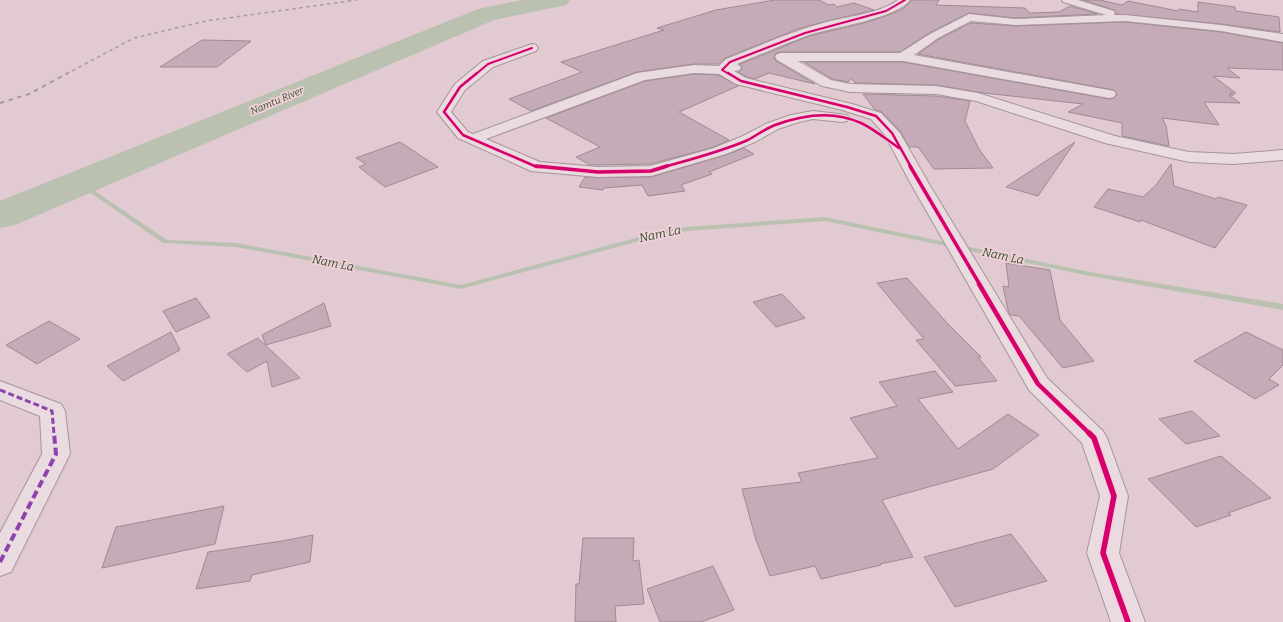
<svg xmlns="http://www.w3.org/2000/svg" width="1283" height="622" font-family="Bitter,serif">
<rect width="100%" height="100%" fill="#e1cad1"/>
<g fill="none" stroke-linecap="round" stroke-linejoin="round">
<path fill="#bac1b0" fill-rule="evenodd" d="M80,181L167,240L236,243L461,285L673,228L825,217L1090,272L1283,304V310L1090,276L825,221L673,232L461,289L236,247L163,243L78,184V182Z"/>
<path fill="#bac1b0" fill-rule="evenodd" d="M522,0H570L566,5L494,20L15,225L0,228V201L478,9Z"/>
</g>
<path fill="#c4abb7" stroke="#a08a94" d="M775,0H819L829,5L834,4L837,7L854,3L874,10L823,22L798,29L725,58L718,64H694L637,72L531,111L509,99L582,72L561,62L664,30L657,28L716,10Z
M912,0H939L936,5L1025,8L1030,13L1059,12L1070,6L1097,14L1015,18L969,13L929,33L900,52H781L776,53L774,58L776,61L815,84L769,73L755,79L747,77L738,72L741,70L742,67L740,64L756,58L809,36L864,23L892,14L904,8Z
M1083,0H1100L1122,5L1128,1L1178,11L1179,9L1198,12V2L1235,7L1236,11L1279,17L1280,32L1221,24L1116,14L1114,10Z
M1125,22L1221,32L1283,43V70L1227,68L1240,78L1213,76L1236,93H1230L1234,95H1229L1240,103L1204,102L1219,125L1162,118L1166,125L1169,146L1122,136V123L1068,112L1083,104L984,93L936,85L855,83L851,78L848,82L832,79L804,62H903L1109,99L1114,98L1117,95L1114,90L918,54L939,39L971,23L1015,26Z
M202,40L251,41L217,67H160Z
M694,74L719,75L738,86L679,112L729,140L714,147L650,164L590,165L576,157L600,147L546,118L645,81Z
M863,94L936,96L970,101L965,121L979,149L993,168L934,169L918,147H909L901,132L882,112L875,110Z
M400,142L438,167L385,187L359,167L366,164L356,158Z
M1075,142L1038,196L1006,187Z
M744,148L754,154L709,172L712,174L681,185L685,191L648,196L642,185L604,188L603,190L579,187L585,177H651L726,155Z
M1171,164L1174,186L1216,199L1218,197L1247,205L1215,248L1141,220L1140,222L1094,207L1108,189L1143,197L1156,185Z
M1006,263L1050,270L1060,320L1094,361L1063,368L1019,316L1010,315L1008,310L1003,286L1009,287Z
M907,278L949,325L981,357H978L997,381L955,386L916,340L924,339L877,283Z
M782,294L805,318L776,327L753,302Z
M196,298L210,317L176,332L163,311Z
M324,303L331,326L266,345L262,335Z
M49,321L80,339L37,364L6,345Z
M171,332L180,350L123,381L107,366Z
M1246,332L1283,350V365L1269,379L1279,385L1255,399L1194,361Z
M258,338L277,356L300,378L272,387L267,361L247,372L227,354Z
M935,371L953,392L918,399L958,449L1008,414L1039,435L993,469L882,500L913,557L880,564L881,565L821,579L815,566L770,576L756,540L742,489L802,482L798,473L878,458L850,418L897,406L879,382Z
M1192,411L1220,436L1186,444L1159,419Z
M1221,456L1271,498L1228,513L1231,515L1196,527L1148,479Z
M224,506L215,544L102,568L116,527Z
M1011,534L1047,581L955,607L924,557Z
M313,535L310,562L252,575L250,581L196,589L208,552L282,541Z
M583,538H634L633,561L639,560L644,604L615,606L616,622H575L576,584H579Z
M713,566L734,610L701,622H660L647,589Z"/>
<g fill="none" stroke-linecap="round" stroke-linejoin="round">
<defs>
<path id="minor" d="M898,0H910C896,19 833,27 809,35C785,44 761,54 737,64L741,67L740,70L734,71L746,78L852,104L881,113L900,133L929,184L1047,378L1103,431L1107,438L1128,496L1119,553L1145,622H1111L1087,553L1100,496L1082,443L1029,390L911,184L885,135L871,119L842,110L736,84L719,74L694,73L645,80L486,139L540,162L598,167L650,166L714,148L743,136L768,123L791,115L813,111L847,115L849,118L847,121L842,122L813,119L799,122L778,129L755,142L726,154L651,176L598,177L531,171L458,138L437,112L455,84L483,61L532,44L536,45L538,48L536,51L493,67L465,90L451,112L468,132L473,134L637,73L694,65L719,66L726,59C758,47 789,32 823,23C848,16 876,15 898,0Z
M1062,0H1078L1114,11L1115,13L1114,15H1125L1221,25L1283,34V42L1221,31L1125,21L1015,25L971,21L938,38L914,55L1114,91L1116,94L1114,97L1109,98L903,61H798L831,80L850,84L936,86L978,93L1115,136L1189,152L1233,154L1283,150V160L1233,164L1189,162L1105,143L976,101L936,94L850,92L827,87L822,86L777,60L775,57L777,54L781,53H900L930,34L969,14L1015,19L1106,15L1063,2Z
M0,381L61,404L65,411L70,454L11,572L0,576V533L42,454L40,416L0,400Z"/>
</defs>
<use href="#minor" stroke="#a6949b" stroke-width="2"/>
<use href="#minor" fill="#e9dbdf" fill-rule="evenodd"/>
<path stroke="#a89ba0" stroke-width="1.5" stroke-dasharray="3.5 3.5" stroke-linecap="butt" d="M66,74L134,38L206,21L357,0"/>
<path stroke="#a89ba0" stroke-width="2" stroke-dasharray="4.5 4.5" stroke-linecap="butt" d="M0,103L29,94L68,73"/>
<path stroke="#8e44ad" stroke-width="3" stroke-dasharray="6 3" stroke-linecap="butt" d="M0,390L52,411L54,434"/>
<path stroke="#8e44ad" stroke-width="4" stroke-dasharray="8 4" stroke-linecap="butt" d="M0,562L56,454L54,433"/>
<defs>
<path id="cycleway-far4" d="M476,74L488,64L532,48
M729,74L722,70L730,62L805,33L886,11L905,0"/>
<path id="cycleway-far3" d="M477,73L460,87L444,112L463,135L537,167H541
M728,73L741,81L847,107L876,116L892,133L911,167
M664,167C692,159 720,152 748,140C757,135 765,129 775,125C802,115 833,110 861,123C874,129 887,140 899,148"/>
<path id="cycleway-far2" d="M536,166L598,172L651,171L667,166
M910,166L980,285"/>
<path id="cycleway-far1" d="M979,284L1038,384L1090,434"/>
<path id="cycleway" d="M1089,433L1094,438L1114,496L1103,553L1128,622"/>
</defs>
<use href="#cycleway-far4" stroke="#f3cfd9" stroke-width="3.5"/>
<use href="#cycleway-far3" stroke="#f3cfd9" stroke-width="4"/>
<use href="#cycleway-far2" stroke="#f3cfd9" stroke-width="5.5"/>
<use href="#cycleway-far1" stroke="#f3cfd9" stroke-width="7"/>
<use href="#cycleway" stroke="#f3cfd9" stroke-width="8"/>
<use href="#cycleway-far4" stroke="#d6006c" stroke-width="2"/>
<use href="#cycleway-far3" stroke="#d6006c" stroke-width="2.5"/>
<use href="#cycleway-far2" stroke="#d6006c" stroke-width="3.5"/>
<use href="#cycleway-far1" stroke="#d6006c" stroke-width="4.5"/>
<use href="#cycleway" stroke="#d6006c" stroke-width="5.5"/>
</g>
<g text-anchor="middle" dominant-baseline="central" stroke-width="3.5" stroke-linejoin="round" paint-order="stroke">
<g font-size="10" font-style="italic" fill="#2f522c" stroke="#f3cfd9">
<text transform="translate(277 101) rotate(-23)">Namtu River</text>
</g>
<g font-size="12" font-style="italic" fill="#2f522c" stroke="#f3cfd9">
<text transform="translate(660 234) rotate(-12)">Nam La</text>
<text transform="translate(1003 256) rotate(12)">Nam La</text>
<text transform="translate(333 263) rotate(11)">Nam La</text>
</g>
</g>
</svg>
